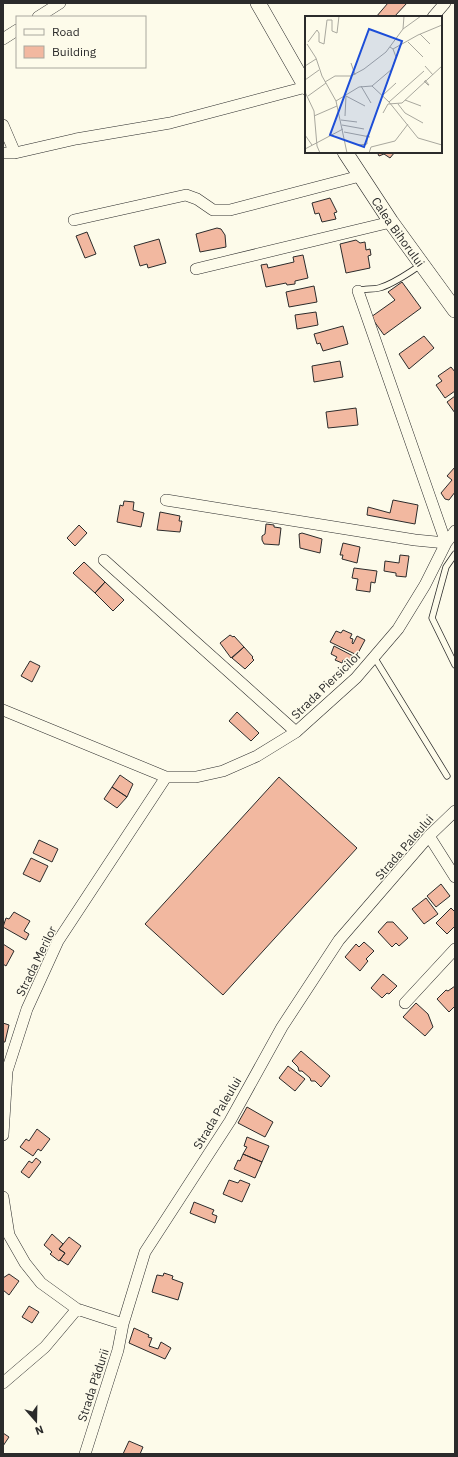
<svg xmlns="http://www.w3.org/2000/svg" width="458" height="1457" font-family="'IBM Plex Sans',sans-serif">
<rect width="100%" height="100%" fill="#fdfbea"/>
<path fill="#f2b8a0" stroke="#2b2b2b" d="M388,3H407L394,17H376Z
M377,152H395L390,158L384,154L379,156Z
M330,198L337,212L334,213L336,219L322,222L319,213L315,214L312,203Z
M217,228L221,229L225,235L226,247L200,252L196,234Z
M87,232L96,254L85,258L76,236Z
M159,239L166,263L148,268L147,264L140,266L134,246Z
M356,240L360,243L365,242L366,250L370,249L371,255L368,256L370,268L346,273L340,244Z
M303,255L308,278L295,281V284L287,285L286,283L266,287L261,265L267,264L268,268L294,262L293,257Z
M402,282L421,308L384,335L371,317L395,300L388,292Z
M314,286L317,302L289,307L286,292Z
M316,312L318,325L297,329L295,315Z
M343,326L348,344L323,351L320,343L317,344L314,334Z
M424,336L434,348L409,369L399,354Z
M340,361L343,377L314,382L312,366Z
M451,367L455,372V391L445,398L436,385L442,381L438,376Z
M455,396V413L447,402Z
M356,408L358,425L328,428L326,412Z
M455,467V492L449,500L445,499L441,493L452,480L447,476Z
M393,500L418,505L415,524L367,515L368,507L390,513Z
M124,501L134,502L133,510L144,513L141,527L117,522L120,505L123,506Z
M160,512L180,516L179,521H182L180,532L157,530Z
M266,524L274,525V527L281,528L279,545L264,544L262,540V536L265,534Z
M79,525L87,533L75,546L67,538Z
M302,533L322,539L320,553L300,548L299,534Z
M343,543L360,547L357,563L342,559L343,555H340Z
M400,555L409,556L406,577L396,576V573L384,571L385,561L399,563Z
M84,562L105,582L95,593L73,573Z
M354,568L377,571L375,583L371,582L370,592L356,590L358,579L352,578Z
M105,582L124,600L113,611L95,593Z
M343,630L352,634L350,638L353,639L352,643L353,644L357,636L365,640L357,655L330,642L336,631L341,633Z
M230,635L233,637L234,636L244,647L231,658L220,643Z
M334,646L353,656L350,663L343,660L342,663L335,660L337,657L331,654Z
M244,647L253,657L252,658L254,660L245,669L232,658Z
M30,661L40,666L32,682L21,676Z
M237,712L259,733L251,741L229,721Z
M120,775L133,784L127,797L112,787Z
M279,777L357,848L223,995L145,924Z
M112,787L127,797L117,808L104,799Z
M39,840L58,849L52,862L33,853Z
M31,858L48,866L40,882L23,874Z
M441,884L450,896L436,907L427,896Z
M426,898L438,914L424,924L412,909Z
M451,908L455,912V926L447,934L436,923Z
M14,912L30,921L24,931L29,934L26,940L3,927L6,918L9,919Z
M387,922H393L408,938L399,946L396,943L392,947L378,932Z
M364,942L374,951L366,959L368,961L360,971L345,957L356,944L359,947Z
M3,944L14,951L6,966L3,964Z
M383,974L397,986L389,994L387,993L382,998L371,988Z
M455,986V1006L449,1012L437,999L446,990L448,991Z
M416,1003L428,1014L433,1027L425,1036L403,1017Z
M3,1023L9,1025L5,1042H3Z
M301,1051L330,1076L321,1087L315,1081H311L310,1078L302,1071H299L298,1067L292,1061Z
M288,1066L305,1079L295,1091L279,1078Z
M247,1107L273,1122L265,1137L238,1123Z
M37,1129L50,1139L41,1151L38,1149L33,1156L20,1147L26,1139L29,1141Z
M247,1137L269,1146L262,1162L243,1154L247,1147L244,1146Z
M243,1154L262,1162L255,1178L234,1169L238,1160L240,1161Z
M36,1158L41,1162L29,1178L21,1172L29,1161L32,1163Z
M229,1180L238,1183L240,1180L250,1184L242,1202L223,1194Z
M194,1202L214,1210L212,1214L217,1216L215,1223L190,1213Z
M52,1234L63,1244L59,1249L65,1253L59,1261L50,1254L52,1252L44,1245Z
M69,1237L81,1246L68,1265L60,1260L65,1253L59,1249Z
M164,1273L173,1276L172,1279L183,1283L178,1300L152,1292L157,1275L163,1276Z
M9,1274L19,1281L9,1295L3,1290V1278Z
M29,1306L39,1312L32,1323L22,1317Z
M134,1328L149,1335L148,1337L152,1338L149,1346L158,1349L161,1342L171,1348L165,1359L129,1343Z
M3,1433L9,1437L3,1446Z
M129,1441L143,1447L140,1454H123Z"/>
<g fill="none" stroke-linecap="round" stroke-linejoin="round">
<defs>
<path id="service" d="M358,291C365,288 372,290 379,288C394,284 408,273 421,265
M455,554L446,567L432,618L455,665
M374,657L447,776"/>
<path id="minor" d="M38,17L60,3
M433,17L445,3
M3,39L17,30
M3,125L15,153
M3,153H15L76,139L170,123L306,87
M74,220L186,195L197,199L213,210H230L360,176
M196,269L391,222
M166,500L415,540L446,543L358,291
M104,560L296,732
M3,710L166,777H196L223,771L257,756L296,732L356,678L398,629L425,585L446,543L455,531
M429,836L455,877
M405,1003L455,949
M3,1135L7,1071L27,1009L58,941L166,777
M3,1197L9,1235L25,1263L41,1283L77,1309
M3,1383L45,1347L77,1309L123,1324
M85,1454L118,1350L123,1324L145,1252L230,1121L282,1027L339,940L429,836L455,811"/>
<g id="secondary">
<path d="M258,3L306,87"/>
<path id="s1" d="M345,152L391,222L455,310"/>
</g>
</defs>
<use href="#service" stroke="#2b2b2b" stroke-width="7"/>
<use href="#minor" stroke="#2b2b2b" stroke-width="12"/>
<use href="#secondary" stroke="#2b2b2b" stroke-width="16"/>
<use href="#service" stroke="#fdfbea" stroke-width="5.5"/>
<use href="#minor" stroke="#fdfbea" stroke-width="11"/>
<use href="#secondary" stroke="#fdfbea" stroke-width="15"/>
</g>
<g text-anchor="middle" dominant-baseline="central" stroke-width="3" stroke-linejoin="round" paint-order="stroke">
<g font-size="12" fill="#2b2b2b" stroke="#fdfbea">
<text stroke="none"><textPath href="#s1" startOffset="96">Calea Bihorului</textPath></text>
<text transform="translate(326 685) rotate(-44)">Strada Piersicilor</text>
<text transform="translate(404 847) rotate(-49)">Strada Paleului</text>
<text transform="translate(36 961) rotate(-64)">Strada Merilor</text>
<text transform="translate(217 1113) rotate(-59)">Strada Paleului</text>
<text transform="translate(93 1385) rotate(-72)">Strada Pădurii</text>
</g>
</g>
<g transform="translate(305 16)">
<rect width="137" height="137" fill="#fdfbea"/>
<path fill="none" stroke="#a9a89e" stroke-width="1" d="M98,13L99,0M115,18L125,28M3,26L12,14L14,17V26L19,28L22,4H27V15L32,17L34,0M103,26L118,41M2,28L11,42L17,60L31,85L42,137M85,31L88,33L113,19L137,9M46,47L50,59M0,50L11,43M120,50L128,59M0,64L14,54M119,65L123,69H124L120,64M20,66L30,60H46L59,53L81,36L98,13L116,0M56,70L66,87M67,70L87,53L91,41L88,33M0,76L9,95L12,130L15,137M78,79L91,67M3,80L21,67M100,84L116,90M31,85L54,71L67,70L84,86L113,122L137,129M84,86L119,55M93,88L100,97L118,107M78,97L83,88L97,87L137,50M9,100L32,90M40,100L41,80L60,90M36,104L52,106M37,109L59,113M39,116L65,121M0,119L7,129M54,129L62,128V119M0,133L38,113M64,137L66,131L90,125L103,108"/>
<path fill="#1d4ed8" fill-opacity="0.15" stroke="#1d4ed8" stroke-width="2" d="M64,13L97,25L59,131L25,119Z"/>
<rect width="137" height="137" fill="none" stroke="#2b2b2b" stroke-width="2"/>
</g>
<rect width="458" height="1457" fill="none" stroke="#2b2b2b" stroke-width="8"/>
<rect x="16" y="16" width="130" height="52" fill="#fdfbea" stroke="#a9a89e"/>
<rect x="24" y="29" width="20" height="6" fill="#fdfbea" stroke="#a9a89e"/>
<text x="52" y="36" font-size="12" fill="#2b2b2b">Road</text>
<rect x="24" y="46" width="20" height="12" fill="#f2b8a0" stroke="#a9a89e"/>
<text x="52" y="56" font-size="12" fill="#2b2b2b">Building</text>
<g transform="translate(36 1421) rotate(160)" stroke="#fdfbea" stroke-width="3" paint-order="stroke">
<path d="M0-3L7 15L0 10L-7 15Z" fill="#2b2b2b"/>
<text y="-6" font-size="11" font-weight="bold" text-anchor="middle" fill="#2b2b2b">N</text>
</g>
</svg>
